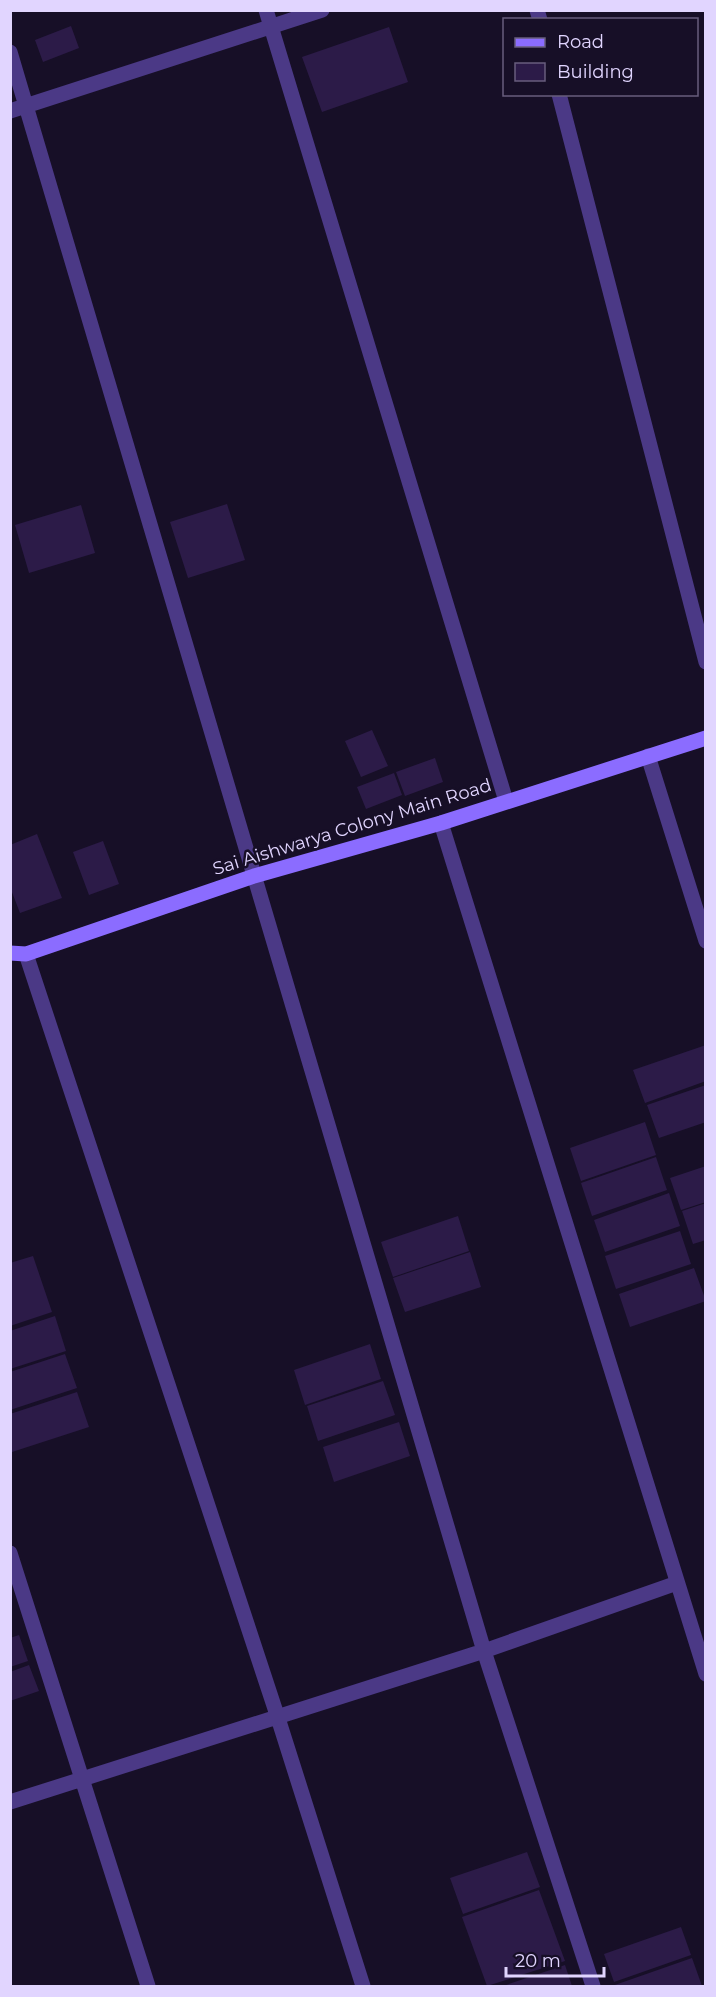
<svg xmlns="http://www.w3.org/2000/svg" width="716" height="1997" font-family="Montserrat,sans-serif">
<rect width="100%" height="100%" fill="#170f27"/>
<path fill="#2c1b48" d="M71,26L79,48L43,62L35,40Z
M389,27L408,82L322,112L302,57Z
M227,504L245,560L188,578L170,522Z
M81,505L95,553L29,573L15,525Z
M372,730L388,766L361,777L345,741Z
M435,758L443,782L405,796L396,772Z
M394,773L402,795L366,809L357,787Z
M37,834L62,898L20,913L10,887V845Z
M103,841L119,884L89,895L73,852Z
M706,1045V1081L645,1103L633,1070Z
M706,1085V1122L659,1138L647,1105Z
M645,1122L656,1155L581,1181L570,1148Z
M656,1157L667,1190L592,1216L581,1183Z
M706,1166V1202L681,1210L670,1178Z
M669,1193L680,1226L605,1252L594,1220Z
M706,1203V1240L693,1244L682,1211Z
M458,1216L469,1251L393,1277L381,1242Z
M680,1231L691,1264L616,1289L605,1256Z
M470,1252L481,1287L405,1312L393,1278Z
M33,1256L52,1312L10,1326V1263Z
M694,1268L706,1301L630,1327L619,1294Z
M55,1316L66,1351L10,1369V1331Z
M370,1344L381,1379L305,1405L294,1370Z
M65,1354L77,1388L10,1410V1372Z
M383,1381L395,1415L318,1441L307,1406Z
M77,1392L89,1427L12,1452L10,1414Z
M399,1422L410,1456L334,1482L323,1447Z
M19,1635L28,1661L10,1667V1638Z
M29,1665L39,1691L10,1701V1672Z
M527,1852L540,1887L463,1914L450,1878Z
M539,1890L565,1961L487,1986L462,1917Z
M681,1927L691,1955L614,1982L604,1954Z
M692,1958L702,1986H612Z
M565,1965L572,1986H503Z"/>
<g fill="none" stroke-linecap="round" stroke-linejoin="round">
<path stroke="#4b3986" stroke-width="15" d="M266,10L506,801
M537,10L540,20
M10,52L484,1651L593,1986
M559,94L706,662
M10,111L322,10
M648,756L706,941
M441,823L706,1674
M26,954L278,1718L363,1986
M10,1553L148,1986
M10,1802L484,1651L677,1583"/>
<path stroke="#8b6cff" stroke-width="15" d="M10,953L26,954L254,876L441,823L706,738"/>
</g>
<g text-anchor="middle" dominant-baseline="central" stroke-width="5" stroke-linejoin="round" paint-order="stroke">
<g font-size="18" fill="#e1d5ff" stroke="#170f27">
<text transform="translate(352 827) rotate(-17)">Sai Aishwarya Colony Main Road</text>
</g>
</g>
<rect width="716" height="1997" fill="none" stroke="#e1d5ff" stroke-width="24"/>
<rect x="503" y="18" width="195" height="78" fill="#170f27" stroke="#685e7d" stroke-width="1.5"/>
<rect x="515" y="38" width="30" height="9" fill="#8b6cff" stroke="#685e7d" stroke-width="1.5"/>
<text x="557" y="48" font-size="18" fill="#e1d5ff">Road</text>
<rect x="515" y="63" width="30" height="18" fill="#2c1b48" stroke="#685e7d" stroke-width="1.5"/>
<text x="557" y="78" font-size="18" fill="#e1d5ff">Building</text>
<path d="M506 1967v9h98v-9" fill="none" stroke="#e1d5ff" stroke-width="3"/>
<text x="515" y="1967" font-size="18" fill="#e1d5ff" stroke="#170f27" stroke-width="4.5" paint-order="stroke">20 m</text>
</svg>
